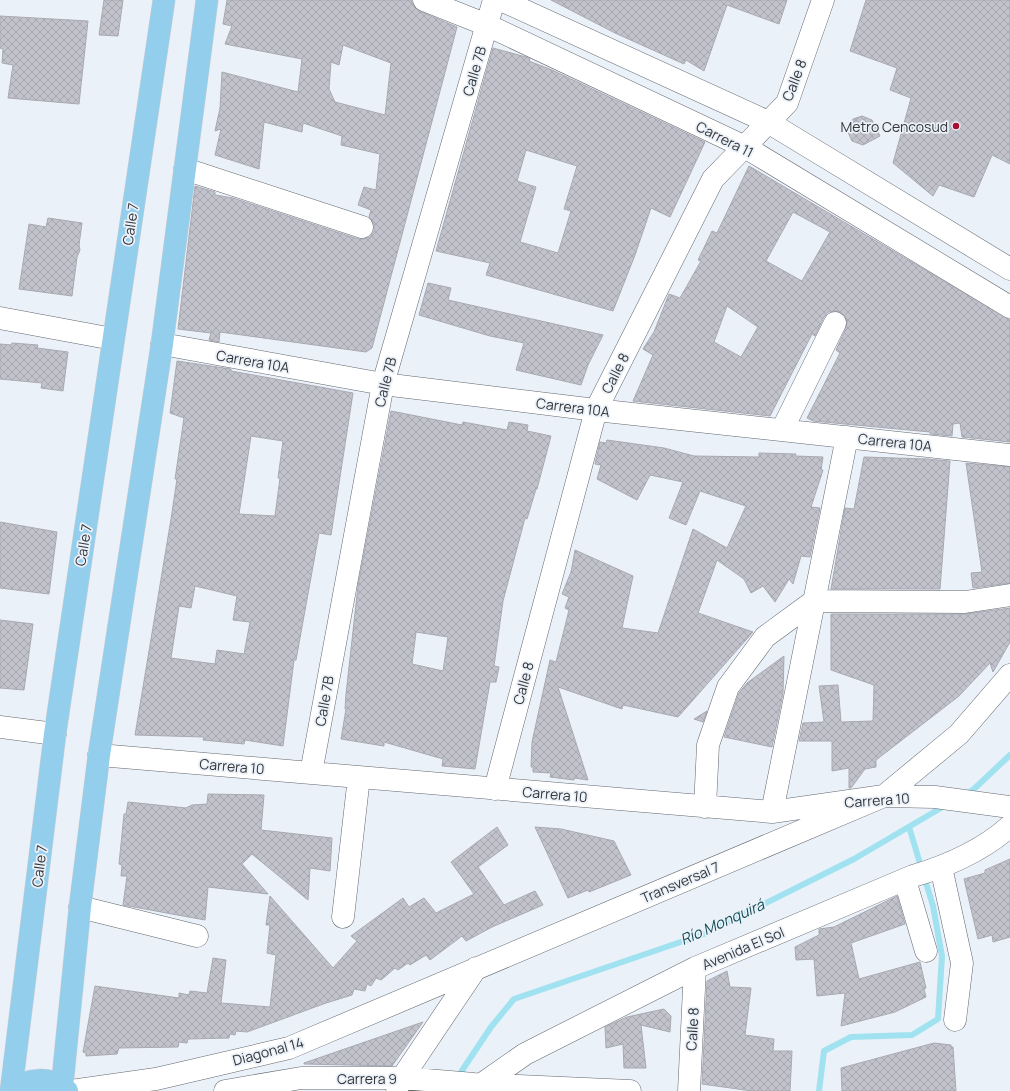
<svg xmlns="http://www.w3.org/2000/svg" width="1010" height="1091" font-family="Manrope,sans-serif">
<defs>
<pattern id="building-cross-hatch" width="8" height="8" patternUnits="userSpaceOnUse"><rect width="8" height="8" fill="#c1c2cb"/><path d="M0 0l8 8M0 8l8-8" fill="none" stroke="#a6a7af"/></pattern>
</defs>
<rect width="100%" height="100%" fill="#ebf1f9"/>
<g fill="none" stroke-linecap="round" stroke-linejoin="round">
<path stroke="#a0e2ef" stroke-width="6" d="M965,795L974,789L1010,755
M457,1078L491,1027L514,999L704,934L854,859L946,805
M819,1091L824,1051L851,1037L912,1035L938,1019L942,956L933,906L909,827"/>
</g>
<path fill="url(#building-cross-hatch)" stroke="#a9a9b2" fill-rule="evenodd" d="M104,0H123L118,36L99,35Z
M227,0H411L414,7L419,11L457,27L372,348L366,352L220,332L219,342L209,340L211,333L178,329L195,186L215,192V195L233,198L358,239H364L370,237L374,231V224L369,217L371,210L358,205L364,187L376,190L380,154L341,145L342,136L303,123L302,132L264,122L259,169L215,155L221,129L215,131L220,108L222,72L298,92L302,59L225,44L232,26L223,24ZM343,45L391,63L385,115L335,102L329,89L331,62L339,65Z
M551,0H787L779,24L727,5L704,71L686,60L684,64L615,33Z
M866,0H1010V164L992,155L974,197L939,185L933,196L893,163L911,98L890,90L897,68L850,51Z
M0,16L88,21L79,104L8,98L13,65L2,63L3,49L0,48Z
M493,48L526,57L530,59L529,61L552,70L705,142L670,217L651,208L635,255L613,311L486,275L490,263L436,251ZM526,150L577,166L564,209L571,211L558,253L520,242L536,187L517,181Z
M862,116L872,120L880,136L863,145L852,141L847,130L853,119Z
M749,166L1010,320V442L962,437L960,423L953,424L952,436L930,434V432L813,421L807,418L840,353L836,350L846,328L847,322L845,316L840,312L835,311L828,312L824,317L815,336L812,334L770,416L633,401L653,355L643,349L654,332L669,294L680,298L701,261L698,260L712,231L717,233ZM793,212L830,232L802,281L766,261ZM727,306L758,327L741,357L714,342Z
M48,218L82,223L79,245L80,250L77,257L72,296L19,289L29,224L46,227Z
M428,283L451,288L448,300L603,335L588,365L581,385L516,370L524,343L490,336L419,315Z
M12,343L38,345L37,348L68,352L63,391L41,388L42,383L0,379V344L11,345Z
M177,361L231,369V371L353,393L331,535L319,533L296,660H294L283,746L245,740L244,744L203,740L204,737L135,735L171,519L177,479H175L184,418L170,413ZM251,436L283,441L278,478H280L275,516L239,514ZM195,586L237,596L233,620L250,622L244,654L217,650L215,664L171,658L179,606L191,608Z
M391,411L462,425L463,422L507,430L509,422L528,425L527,431L551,436L537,489H536L527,519L525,518L503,601L494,666L499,667L496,682H490L475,769L442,766L443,759L384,742V746L341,739L346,709H345L346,694L358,586ZM416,632L448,637L443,671L412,664Z
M607,440L664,448L694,456L759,457V453L796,454L795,456L823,457L821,470H823L811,507L820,508L810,557L801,556L793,584L789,579L775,602L763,586L751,593L744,579L717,560L698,613L753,632L678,717L623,705L622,709L558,687L588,780L574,778V780L550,777L551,773L533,772V767H531L532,742L550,660L556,662L569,610L565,608L569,597L562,594L571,572L575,550L633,576L622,628L658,633L693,529L727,548L746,506L700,491L686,525L669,518L683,482L650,475L637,500L597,479L601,465L595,464L600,442L606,443Z
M864,457L927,459L950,461L940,589H831L845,508L854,509Z
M966,463L1010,467V583L973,588L971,573L982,572Z
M0,522L57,532L49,594L0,588Z
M1010,608V642L993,672L990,663L959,696L876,760V767L865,769L851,788H849V768L832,771V741H799L803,723L824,722L819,686L838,685L841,722L873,721L874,685L831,670V614H965Z
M0,620L33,624L24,690L0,688Z
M784,656L783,693L772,747L724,737L739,693L747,683Z
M707,711L703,722L694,719Z
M208,794L264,795L261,830L332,838L330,871L310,868L308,900L252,854L242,864L268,894L208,887L205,920L123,905L127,876H121L122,865L119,864L124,814H126L128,802L186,808L192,805L207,804Z
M497,827L508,845L478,867L504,905L535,891L543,905L492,927L466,941L462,936L430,960L426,955L410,965L408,963L398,970L395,968L381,980L376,978L371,986L367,984L365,991L354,989L352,995L326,1003L247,1032L236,1031L235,1035L230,1034L229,1038L188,1039L187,1043L179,1042L178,1047L119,1048L117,1054L86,1056V1053L83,1052L95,986L179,998V993L189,995L190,991L207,993L213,958L226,960L221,1003L270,1007L276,955L267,953L270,925H266L270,896L333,968L357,941L351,936L403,898L409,907L424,898L436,913L474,894L451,862Z
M535,827L561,829L614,841L631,875L589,892L588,890L568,898Z
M1010,859V937L993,942L992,935L978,939L964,879L985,873V870Z
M897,896L905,924L851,943L859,979L920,962L926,988L924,989L926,997L895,1012L841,1026L845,993L817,996L814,959L796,960L795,947L819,935V929L834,927Z
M727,971L730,987L751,988L745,1035L774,1039L773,1051H792L790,1091H752L702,1084L707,981Z
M664,1009L671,1016L670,1032L641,1025L646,1068H624L623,1044L606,1048L605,1027L627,1017Z
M423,1022L392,1066L304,1064V1063Z
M934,1043L951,1045V1047H953L956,1091H842L841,1068Z"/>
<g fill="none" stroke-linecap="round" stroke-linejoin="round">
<defs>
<path id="minor" d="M424,0L487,25L745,147L1010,307
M501,0L768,122L1010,269
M185,169L362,227
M0,318L113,339
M162,344L383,384L596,410L1010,455
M782,430L835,323
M0,727L55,734
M99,755L772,812L884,796L935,797L1010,807
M311,773L383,384L494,0
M495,789L596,410L713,179L787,103L823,0
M705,807L708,745L728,687L765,637L814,601L965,602L1010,595
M772,812L847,437
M941,867L962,963L955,1020
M905,880L926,951
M80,907L197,936
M343,917L359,777
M397,1088L402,1078L476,968
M71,1091L156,1079L289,1048L884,796L959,734L1010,675
M225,1091L301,1078H402L474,1084L630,1091
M479,1091L482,1084L525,1054L695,968L913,876C947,866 983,850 1010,826
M689,1091L695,968"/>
<path id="major" d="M62,1087L80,907L99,755L162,344L207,0
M11,1091L55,734L164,0
M12,1091C28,1077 50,1076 67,1091"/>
</defs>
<use href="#minor" stroke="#63686f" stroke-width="23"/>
<use href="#major" stroke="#cfcfd0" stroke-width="23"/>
<use href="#minor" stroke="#fff" stroke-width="22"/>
<use href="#major" stroke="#94ceed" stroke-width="22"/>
</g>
<circle fill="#a70e2f" stroke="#ebf1f9" stroke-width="1.5" cx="956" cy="126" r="4"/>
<g text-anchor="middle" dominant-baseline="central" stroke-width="3.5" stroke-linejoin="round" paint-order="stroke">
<g font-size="14" fill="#35373b" stroke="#ebf1f9">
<text transform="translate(474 71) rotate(-74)">Calle 7B</text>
<text transform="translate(794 80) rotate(-69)">Calle 8</text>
<text transform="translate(725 139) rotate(27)">Carrera 11</text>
<text transform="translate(130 224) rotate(-82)">Calle 7</text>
<text transform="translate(253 361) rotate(10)">Carrera 10A</text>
<text transform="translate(615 373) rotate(-63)">Calle 8</text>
<text transform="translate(385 382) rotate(-76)">Calle 7B</text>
<text transform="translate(573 407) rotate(7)">Carrera 10A</text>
<text transform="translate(895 442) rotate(6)">Carrera 10A</text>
<text transform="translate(83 545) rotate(-81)">Calle 7</text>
<text transform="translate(523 683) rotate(-75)">Calle 8</text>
<text transform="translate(324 701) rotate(-80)">Calle 7B</text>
<text transform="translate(232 766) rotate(5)">Carrera 10</text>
<text transform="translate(555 794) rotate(5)">Carrera 10</text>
<text transform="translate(877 800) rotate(-4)">Carrera 10</text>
<text transform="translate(39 866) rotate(-83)">Calle 7</text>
<text transform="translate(680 882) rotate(-23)">Transversal 7</text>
<text transform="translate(743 948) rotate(-23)">Avenida El Sol</text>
<text transform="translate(692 1029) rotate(-87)">Calle 8</text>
<text transform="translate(268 1051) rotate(-15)">Diagonal 14</text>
<text x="367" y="1078">Carrera 9</text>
</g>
<g font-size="14" fill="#35373b" stroke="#ebf1f9" text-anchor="end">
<text x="948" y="126">Metro Cencosud</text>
</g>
<g font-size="15" font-style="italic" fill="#124c55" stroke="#ebf1f9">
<text transform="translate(722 922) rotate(-24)">Río Monquirá</text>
</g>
</g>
</svg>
